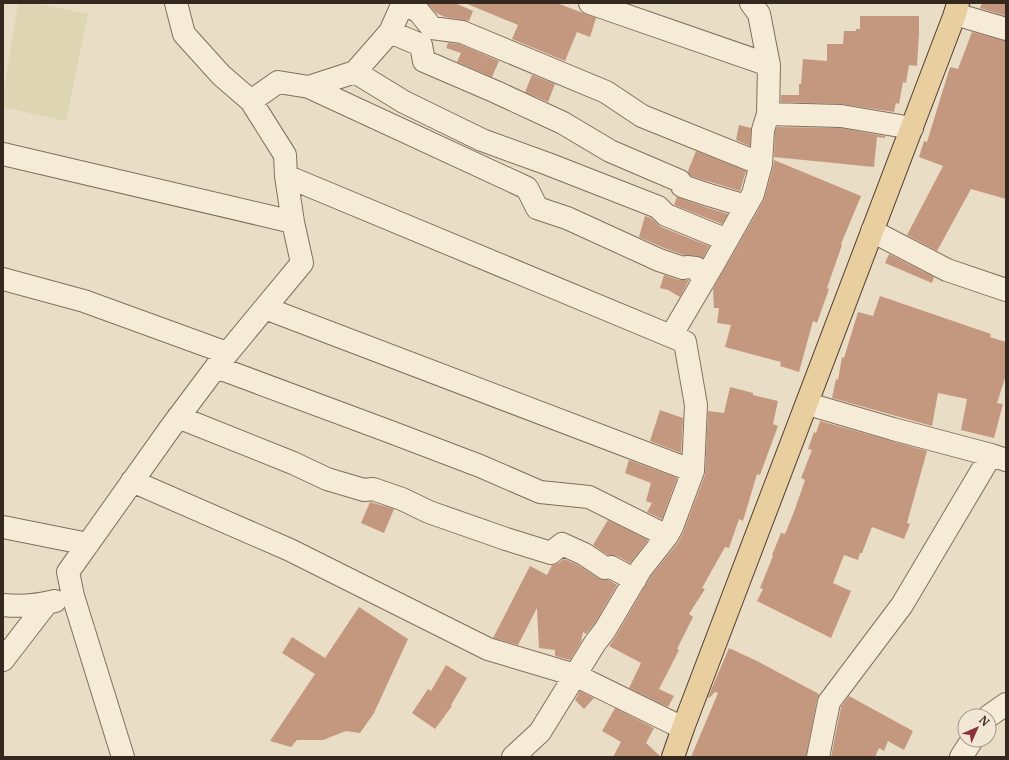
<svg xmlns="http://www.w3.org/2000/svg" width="1009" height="760" font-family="Merriweather,serif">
<rect width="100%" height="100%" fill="#e9ddc5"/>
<path fill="#ded5b3" d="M18,3H35L88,14L66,121L3,107V97Z"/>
<path fill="#c4987f" d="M427,3H455L473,11L469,21L445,17L436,13Z
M465,3H557L596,18L590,37L577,32L565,61L512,39L518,25Z
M982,3H1006V16L980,8Z
M860,16H919V34L917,66L909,65L906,83L903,82L899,104L896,103L894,112L841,104L781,102V95H799V84H801L803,59L827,61V44H843L844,31H856V29H860Z
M972,32L1006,41V199L971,189L937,251L907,235L943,166L919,157L924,141L927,142L950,67L958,69Z
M448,43L459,44L499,61L492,77L457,62L461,53L446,48Z
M532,75L555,84L548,102L525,92Z
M739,125L751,128L750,146L736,140Z
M777,127L840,128L885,136V138L877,137L874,167L774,157L775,132Z
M696,151L746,171L740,191L691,176L688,171Z
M774,160L861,196L841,244L842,245L827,288L829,289L817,323L813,321L799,372L780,366L781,362L725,347L731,325L717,323L719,308H714L713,289L764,200L773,167Z
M677,197L705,207L728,214L722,224L674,205Z
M645,216L651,218L661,227L709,246L703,258L697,256L684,255L664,248L639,237Z
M889,254L934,277L932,283L885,263Z
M664,275L679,280H689L680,297L668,290L660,288Z
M880,296L991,334L990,337L1006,342V375L997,403L1003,404L994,438L961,430L967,399L938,393L932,426L832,398L836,379L838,380L842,357L844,358L858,312L873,316Z
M730,387L753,393V395L778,401L773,424L778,426L760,475L757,474L743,521L739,519L729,548L725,547L702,588L705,589L689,614L693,617L677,649L679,650L659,689L674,696L668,707L629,688L641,663L609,646L616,636L651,576L677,544L683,533L705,475L708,411L724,413Z
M660,410L683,418L681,453L650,441Z
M820,421L927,451L907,523L910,524L904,539L872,527L862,553H860L858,560L844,555L833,583L851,591L831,638L757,601L763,589L760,588L773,556L772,555L781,533L785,534L795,509L805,480L801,478L812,450L808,449L814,432L816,433Z
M629,460L677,478L662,519L647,512L652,503L646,501L651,483L625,473Z
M370,502L394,509L384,533L361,523Z
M608,520L648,540L630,563L617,556L608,555L593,545Z
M564,559L578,565L598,578L609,580L617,585L595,623L586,634L583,632L581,642L570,660L555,656V650L539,648L537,608L518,645L493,638L530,566L547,575L552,565L559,563Z
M359,607L408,639L374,713L360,733L346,731L323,740H297L291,747L270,741L315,674L282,653L292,637L325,658Z
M729,648L757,661L819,694L817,700L806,757H691L718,693L715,692L709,698L708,697Z
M446,665L467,678L451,705L452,706L435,729L412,713L428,689L431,691Z
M580,691L594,698L584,709L575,700Z
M849,696L913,731L904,750L888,741L884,751L879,748L875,757H831L841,707Z
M615,708L654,728L646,743L661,757H613L621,742L602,731Z"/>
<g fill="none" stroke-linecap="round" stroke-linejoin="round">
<defs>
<path id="minor" d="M590,3L769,65
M955,14L1006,29
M390,32L421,45L424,61L496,92L563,123L610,151L680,181L682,186L709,195L746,206
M355,72L404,102L482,140L548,164L658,207L666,215L727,240
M309,87L355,72L390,32L403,3L419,12L432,28L462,32L606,92L642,116L761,164
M251,101L278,82L309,87L527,188L537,208L567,218L659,260L683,268L687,267L696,268L704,280
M768,114L841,116L912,128
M3,154L293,222
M286,176L685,342L696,405L693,471L672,527L667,536L641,569L605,630L595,643L540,732L513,757
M872,231L947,270L1006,290
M3,279L84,301L227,353
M265,308L693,471
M671,336L714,263L753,194L761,164L763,130L768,114L769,65L759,14L751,3
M216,367L388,431L480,466L540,492L589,497L667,536
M808,404L893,429L991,455L1006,460
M178,417L293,463L327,479L364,490L373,489L402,499L429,512L506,539L551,553L562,544L584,554L605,568L611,567L635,580
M132,481L290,550L488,649L575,675L683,728
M3,527L88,544
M3,605C20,607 39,605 55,601
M3,660L47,603
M989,716L1006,704
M123,757L73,596L68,572L171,427L216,367L302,263L293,222L286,176L285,155L251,101L221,75L184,34L176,3
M818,757L829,702L902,605L991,455
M961,757L972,740"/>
<path id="major" d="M673,757L683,728C775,490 865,252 955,14L958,3"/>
</defs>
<use href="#minor" stroke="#826f5d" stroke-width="24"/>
<use href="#major" stroke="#513e31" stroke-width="24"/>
<use href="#minor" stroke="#f5ebd7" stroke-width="22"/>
<use href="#major" stroke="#e9cfa0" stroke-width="22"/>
</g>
<rect width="1009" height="760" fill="none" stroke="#34281f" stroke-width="8"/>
<g transform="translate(977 728) rotate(45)"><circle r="19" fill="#f2e7d4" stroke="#a69b8c"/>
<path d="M0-3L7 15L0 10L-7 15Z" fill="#8b3338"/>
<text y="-6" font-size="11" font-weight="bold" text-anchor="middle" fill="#34281f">N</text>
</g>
</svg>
